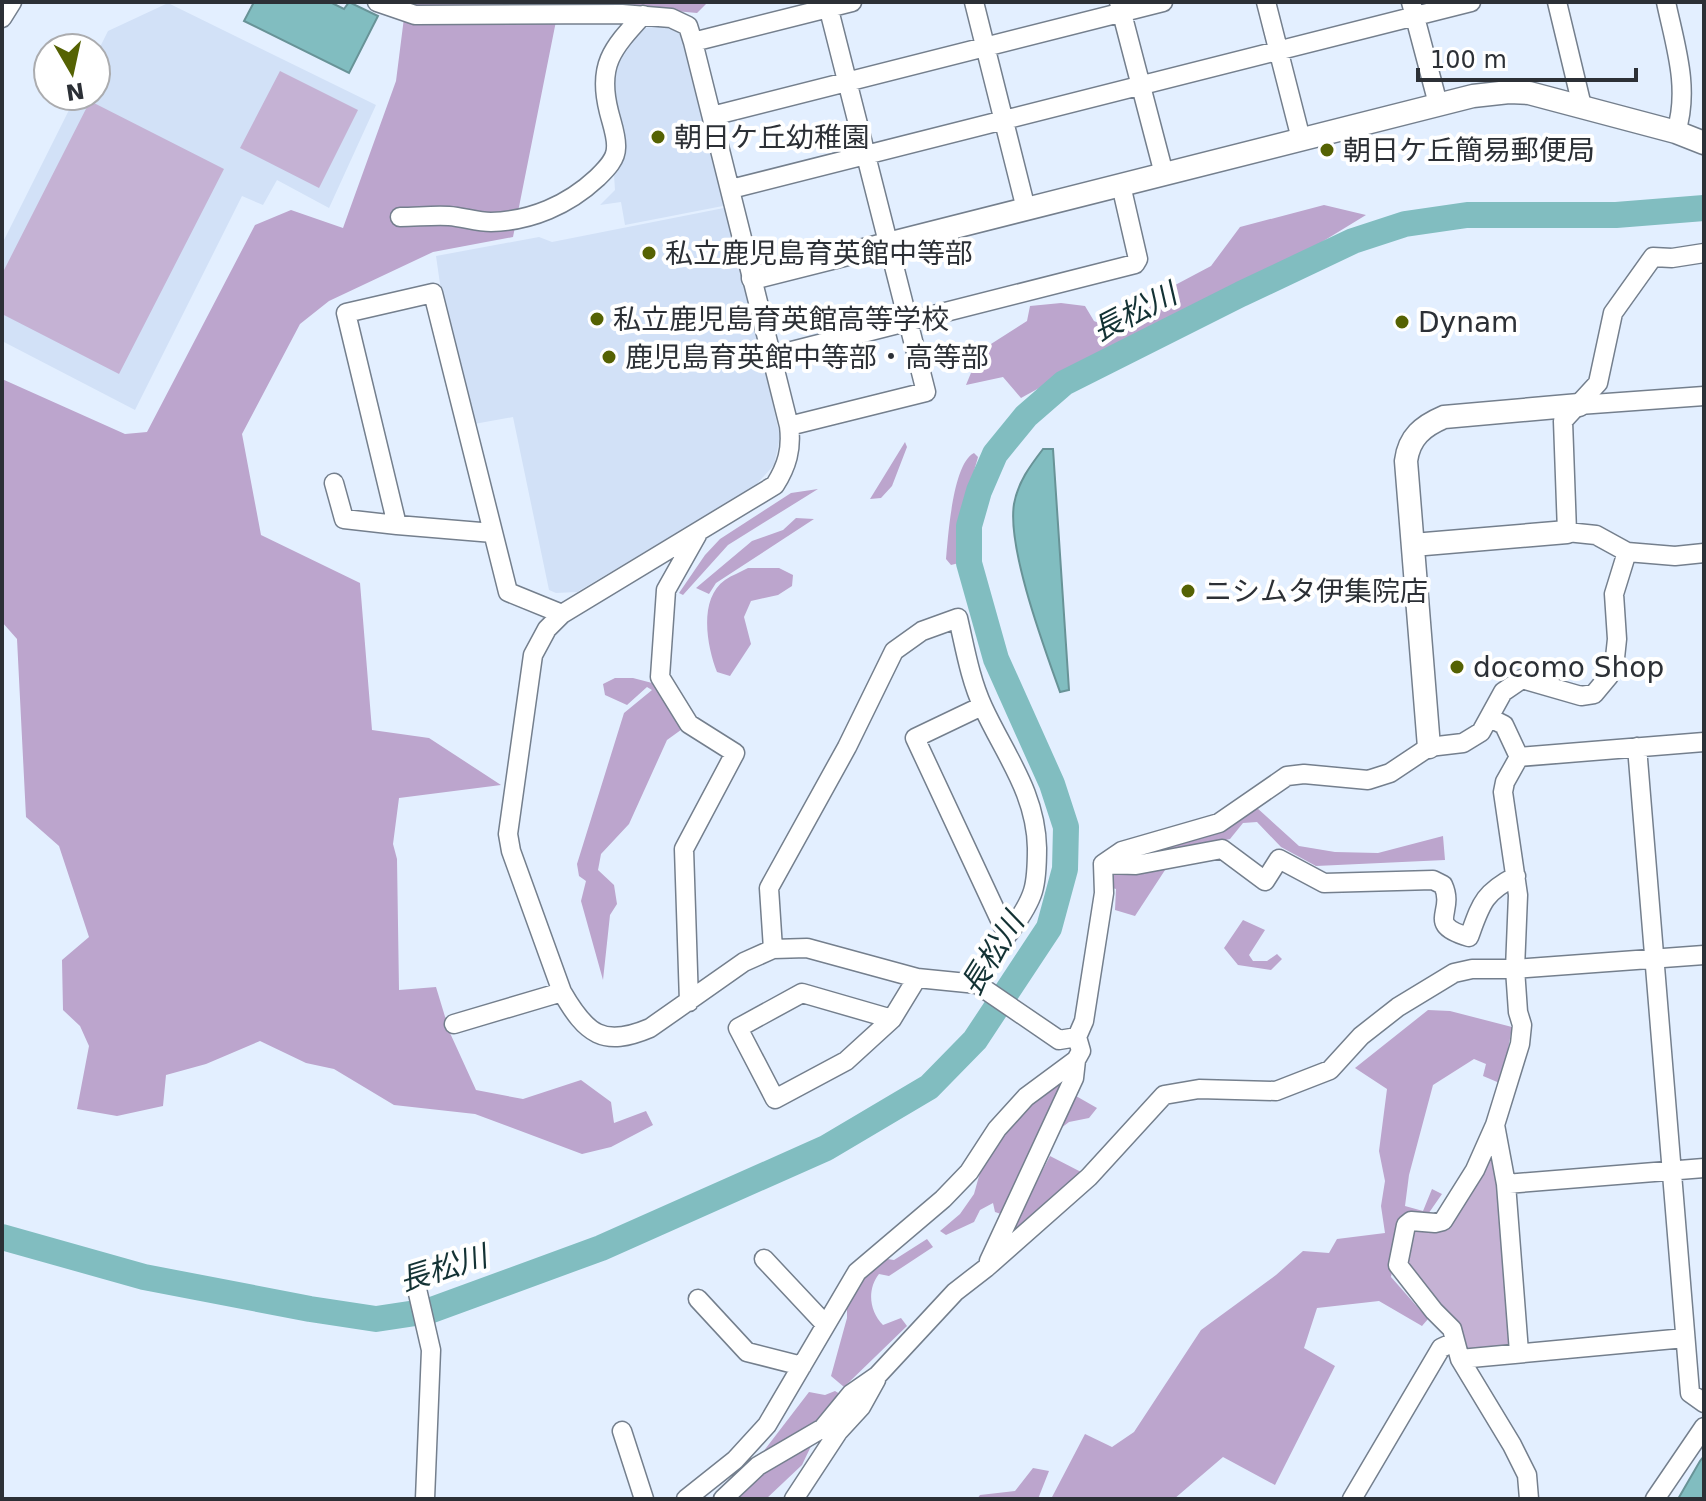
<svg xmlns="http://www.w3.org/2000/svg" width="1706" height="1501" font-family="'DejaVu Sans','Noto Sans JP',sans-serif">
<rect width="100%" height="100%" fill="#e3efff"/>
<path fill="#d2e1f7" d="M168,3L376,105L329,208L277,180L263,205L242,196L135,410L2,341V244L76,96H96V55L108,31Z
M666,25L676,27L684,34L728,205L625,225L621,202L600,205L615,190L614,175L623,151L608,75L636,29Z
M729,207L780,437L774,465L754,487L577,592L556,593L549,590L513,417L474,424L440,284L436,256L539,237L552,242Z"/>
<path fill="#c5b2d4" d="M280,71L358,110L319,188L240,148Z
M90,101L224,169L119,374L2,314V274Z
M1488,1153H1496L1512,1339L1506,1346L1467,1350L1461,1346L1439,1307L1403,1260L1409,1229H1437Z"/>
<path fill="#bca5cd" d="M406,2H708L697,13L622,6H559L513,237L433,252L329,301L300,324L242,434L261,535L360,583L372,730L429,738L501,785L399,798L393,844L397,859L399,990L436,987L450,1033L476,1090L523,1099L581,1080L611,1102L614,1123L646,1111L653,1125L611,1147L582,1154L475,1114L394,1105L334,1069L306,1063L260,1041L206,1064L166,1075L163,1106L117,1116L77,1109L89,1046L80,1026L63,1010L62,960L89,937L59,846L26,817L17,639L2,622V379L125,434L147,432L255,225L291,210L343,228L396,81Z
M1324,205L1366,215L1307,251L1222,296L1121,343L1021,398L1003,377L966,385L980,351L1027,321L1030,306L1061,303L1085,306L1094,321L1112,329L1134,321L1145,301L1211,266L1240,227Z
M905,442L907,447L892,486L881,498L870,499Z
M974,453L978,457C968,492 959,526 963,562L951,565L946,559C948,536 953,463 974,453Z
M818,489L728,545L683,595L679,593L705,555L720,539L791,493Z
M796,518L814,519L716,583L709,594L696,588L752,541L783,530Z
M748,568H779L793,575L792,586L778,595L751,601L744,617L751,644L730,676L717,672C707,647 698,599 725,580C732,575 741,572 748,568Z
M615,678H633L656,684L685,727L667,740L629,824L601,854L598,870L614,885L617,904L610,915L603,980L581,901L586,881L579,876L577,864L624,713L652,690L647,687L627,705L605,695L603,684Z
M1256,807L1299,846L1335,852L1378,853L1443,836L1445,860L1316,866L1281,847L1257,822L1243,823L1230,839L1151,856L1149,849Z
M1167,867L1135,916L1115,910L1116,889L1109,887L1108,869Z
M1243,920L1265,930L1249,955L1253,961H1267L1277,954L1282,959L1271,970L1238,965L1224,948Z
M1428,1010L1450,1011L1512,1027L1502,1084L1483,1076L1486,1064L1474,1059L1433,1085L1409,1175L1405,1206L1423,1211L1432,1189L1442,1194L1426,1217L1401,1224L1391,1277L1428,1319L1422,1326L1379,1301L1317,1308L1304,1348L1335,1366L1275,1485L1223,1457L1174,1499H1051L1085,1434L1112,1447L1134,1432L1201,1330L1276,1275L1303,1251L1329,1253L1337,1239L1385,1233L1381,1206L1385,1181L1379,1151L1387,1089L1355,1068Z
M1056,1082L1062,1088L1097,1108L1089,1118L1069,1122L1033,1149L1001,1214L995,1212L993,1203L980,1210L974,1222L946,1235L940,1231L960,1214L974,1194L981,1169L1001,1134Z
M1050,1156L1083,1173L1003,1246Z
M927,1239L933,1247L889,1276L879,1274C867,1289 869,1311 883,1325L901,1318L907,1326L844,1387L831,1376L847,1318V1302L855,1284L881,1258L894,1260Z
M835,1391L840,1394L810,1428L756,1461L809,1392L825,1395Z
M814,1440L802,1465L766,1499H736L767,1467Z
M1033,1468L1049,1471L1038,1499H977L980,1495L1015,1491Z"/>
<path fill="#81bdc0" stroke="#689397" stroke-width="2" d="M254,2H330L344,9L349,2L378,16L349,73L244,21Z
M1043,449H1053L1069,690L1060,692C1044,647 1007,548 1014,504C1018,482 1030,466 1043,449Z
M1704,1456V1499H1678L1700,1461Z"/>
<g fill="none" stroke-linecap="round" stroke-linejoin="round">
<path stroke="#81bdc0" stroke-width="26" d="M2,1237L144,1277L310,1309L376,1319L429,1311L601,1248L826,1148L929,1087L975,1040L1049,928L1065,869L1066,827L1052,784L996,659L969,563V526L979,491L995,454L1026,416L1064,383L1241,294L1353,241L1405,224L1467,215H1616L1704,208"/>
<defs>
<path id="minor" d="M377,2L415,15L622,14L671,18L688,26L693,42
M852,2L693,42L789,426C792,449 787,466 775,485L562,614L547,629L533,655L508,834L511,851L562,992C586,1034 603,1048 650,1028L744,962L773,949L807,948L917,978L977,984L1059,1040L1077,1037
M974,2L1026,209
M1119,2L1164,174
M1266,2L1301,139
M1411,2L1438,104
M1557,2L1582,106
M1666,2C1675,45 1690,88 1676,132
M2,18L12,2
M712,116L1163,2
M731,189L1471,2
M400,217C416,217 433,215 449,216C463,217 477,222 491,222C531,221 568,205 597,178C605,170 616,160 616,148C617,137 612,124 609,112C597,65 612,49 643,15
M772,356L1135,264L1138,259L1121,185
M1579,405L1704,396
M789,426L926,392L827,2
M334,483L344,519L397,525
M493,533L397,525L346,313L433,293L508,592L562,614
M1627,552L1596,535L1567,532L1563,421L1598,383L1613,313L1653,257L1672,258L1704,253
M982,706L915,738L1007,935
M1490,718L1504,725L1519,757
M1637,747L1690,1393L1704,1403
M1103,864L1122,851L1219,823L1287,776L1304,774L1368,780L1390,773L1429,747L1463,743L1481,732L1503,692L1522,679L1581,696L1594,694L1609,676L1615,658L1617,639L1614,594L1627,552L1675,556L1704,553
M1103,864L1136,865L1222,849L1265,881L1279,859L1324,883L1433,880L1443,885C1456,913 1424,924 1469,937C1481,904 1483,893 1516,876
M773,949L769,888L847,747L894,651L922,631L958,618C965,648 970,679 983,707C1005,755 1036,793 1037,848C1037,862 1037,878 1033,891C1025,918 988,959 970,981
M689,1002L684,849L735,753L689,724L660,677L666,590L697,535
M892,1019L802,993L738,1028L775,1099L846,1061L892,1019L917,978
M454,1024L562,992
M1495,1125L1475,1170L1443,1221L1435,1223L1411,1221L1406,1225L1398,1265L1434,1311L1452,1329L1460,1359L1512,1445L1527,1475L1529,1499
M1506,1184L1495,1125L1520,1044L1522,1025L1518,1012L1515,969L1518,895L1503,792L1505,782L1519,757L1704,742
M764,1259L825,1324
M989,1261L1074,1078L1076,1060L1081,1051L1077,1037L1084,1021L1104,893L1103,864
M417,1289L431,1350L425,1499
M698,1299L747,1352L802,1366
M1519,1352L1506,1184L1704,1168
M1460,1359L1685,1338
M622,1431L644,1499
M686,1499L735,1460L767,1425L857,1272L943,1199L969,1172L997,1129L1026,1097L1076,1060
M723,1499L758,1466L823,1428L851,1394L877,1376L955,1292L986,1268L1089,1177L1164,1095L1199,1089L1276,1091L1330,1070L1361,1036L1398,1007L1454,973L1472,969H1515L1704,955
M794,1499L838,1432L861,1407L876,1380
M1352,1499L1441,1348L1454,1342
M1655,1499L1704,1427"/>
<path id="tertiary" d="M753,278L1473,96L1509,92L1529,93L1676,132L1704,143
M1413,545L1567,532
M1429,747L1406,461C1409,437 1423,426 1444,417L1579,405"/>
</defs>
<use href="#minor" stroke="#747f8d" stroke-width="21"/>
<use href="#tertiary" stroke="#747f8d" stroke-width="25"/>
<use href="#minor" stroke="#fff" stroke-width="18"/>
<use href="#tertiary" stroke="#fff" stroke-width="22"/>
</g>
<g fill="#556203" stroke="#fff" stroke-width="3">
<circle cx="658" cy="137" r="8"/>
<circle cx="1327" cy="150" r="8"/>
<circle cx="649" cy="253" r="8"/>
<circle cx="597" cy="319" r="8"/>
<circle cx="1402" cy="322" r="8"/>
<circle cx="609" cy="357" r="8"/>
<circle cx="1188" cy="591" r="8"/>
<circle cx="1457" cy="667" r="8"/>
</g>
<g text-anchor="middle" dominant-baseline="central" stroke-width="8" stroke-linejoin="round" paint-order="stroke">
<g font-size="28" fill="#2c3036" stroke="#fff" text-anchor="start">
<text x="674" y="137">朝日ケ丘幼稚園</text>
<text x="1343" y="150">朝日ケ丘簡易郵便局</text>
<text x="665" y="253">私立鹿児島育英館中等部</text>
<text x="613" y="319">私立鹿児島育英館高等学校</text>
<text x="1418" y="322">Dynam</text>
<text x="625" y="357">鹿児島育英館中等部・高等部</text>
<text x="1204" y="591">ニシムタ伊集院店</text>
<text x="1473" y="667">docomo Shop</text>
</g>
<g font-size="30" font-style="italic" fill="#133234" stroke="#fff">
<text transform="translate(1134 312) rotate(-27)">長松川</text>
<text transform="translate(992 954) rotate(-58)">長松川</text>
<text transform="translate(443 1268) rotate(-17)">長松川</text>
</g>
</g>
<rect width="1706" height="1501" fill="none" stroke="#2c3036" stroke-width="8"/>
<g transform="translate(72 72) rotate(171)"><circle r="38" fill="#ffffff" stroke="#abacaf" stroke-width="2"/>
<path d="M0-6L14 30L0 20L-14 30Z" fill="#556203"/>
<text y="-12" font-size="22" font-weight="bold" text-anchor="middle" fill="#2c3036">N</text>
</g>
<path d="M1418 68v12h218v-12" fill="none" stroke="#2c3036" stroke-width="4"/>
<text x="1430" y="68" font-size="24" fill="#2c3036" stroke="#ffffff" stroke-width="6" paint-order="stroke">100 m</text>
</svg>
